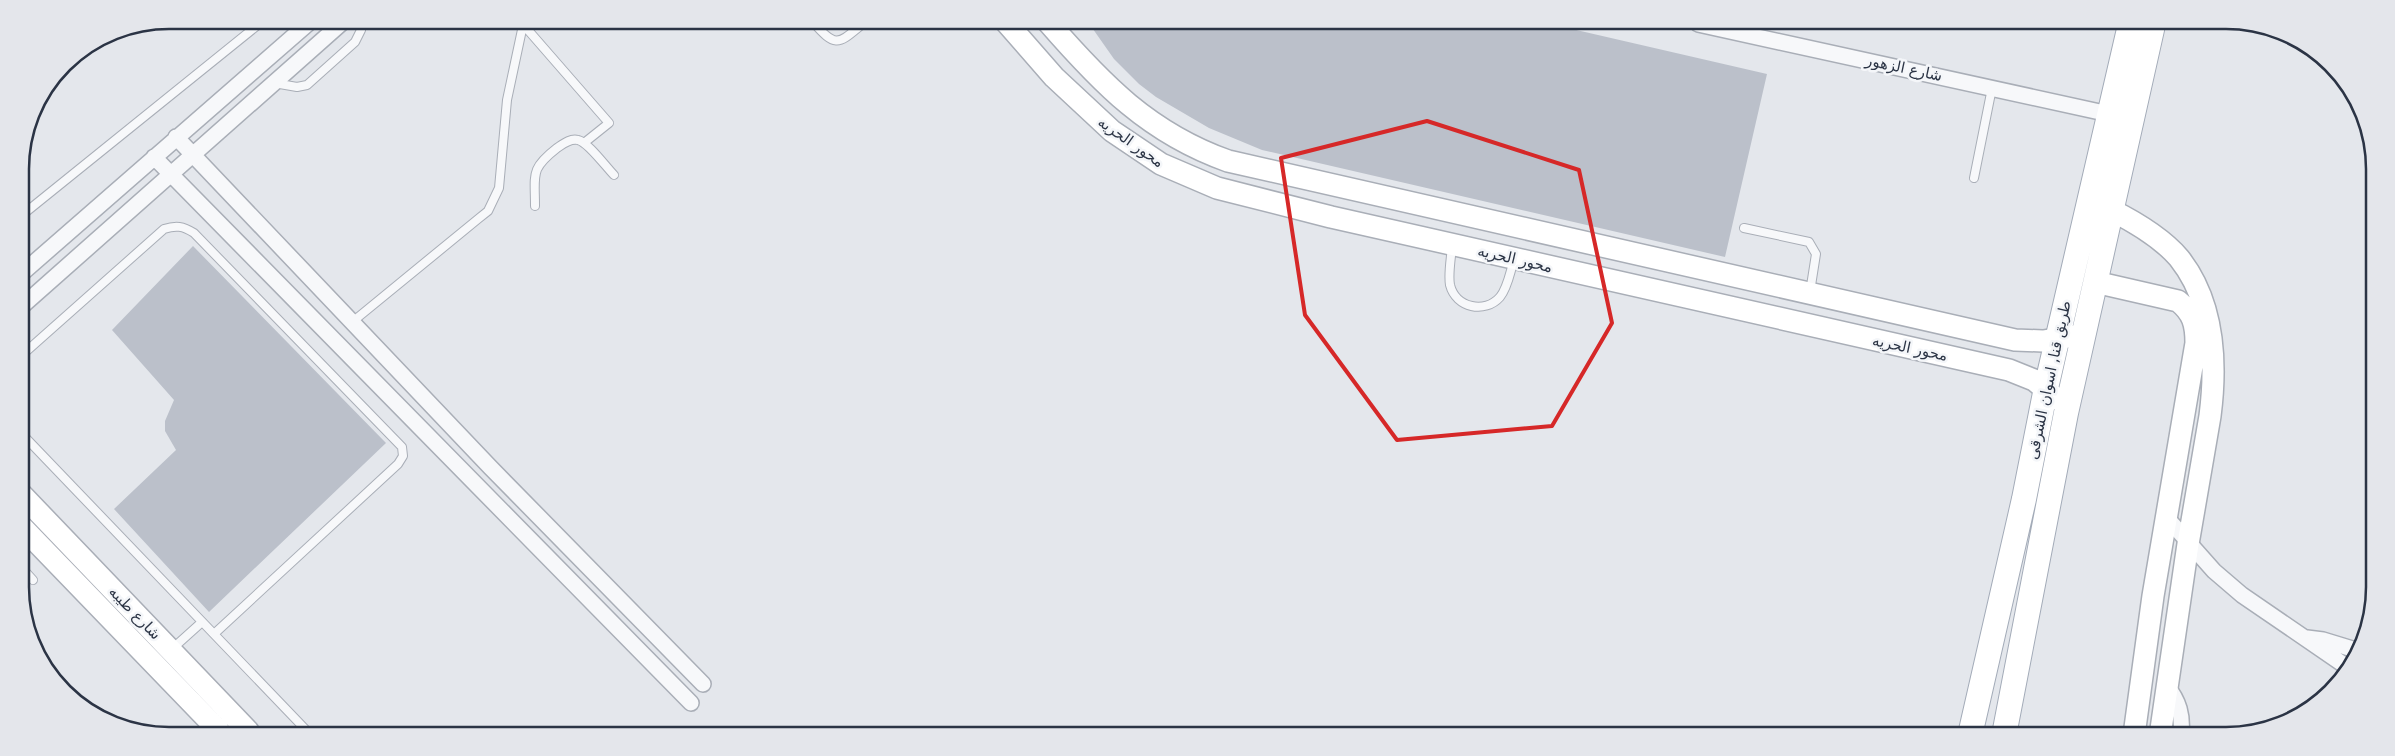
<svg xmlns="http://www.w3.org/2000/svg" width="2395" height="756" font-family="'DejaVu Sans',Vazirmatn,sans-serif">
<rect width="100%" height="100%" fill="#e4e7ec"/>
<path fill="#bbc0ca" d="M1088,22L1546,23L1767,74L1725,257L1262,150L1209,128L1156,97L1139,84L1114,59Z
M193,246L386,443L209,612L114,509L176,450L165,431V421L174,400L112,330Z"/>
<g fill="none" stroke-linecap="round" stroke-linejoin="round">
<defs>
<path id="lane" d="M521,22L609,123L584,143
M813,22C837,50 839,43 865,22
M274,83L297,87L307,85L355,42L361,30L362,20
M1974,178L1992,88
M535,206C535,174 530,169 557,148C563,144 570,138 578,140C588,142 606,167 614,175
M21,216L264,20
M1744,228L1809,242L1816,254L1810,292
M1452,246C1451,259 1448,274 1450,285C1456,308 1485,314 1500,297C1508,287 1510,272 1514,260
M351,323L478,219L488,211L499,188L507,100L523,25
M21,356L164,229C176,225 183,226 194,233L402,447L403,456L398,464L214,634
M22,434L307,731
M23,569L33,580
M172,649L202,622"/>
<path id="street" d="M1698,24L2109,114
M176,137L490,467L703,684
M154,157L691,703
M21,274L312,20
M21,307L345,20
M2167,518L2214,571L2242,595L2350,669
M2307,638L2323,640L2359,651
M2166,685C2179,701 2183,715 2181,736"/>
<path id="secondary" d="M1006,22L1054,77L1112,131L1161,164L1217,188L1331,217L2009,370L2034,380L2057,399
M1048,22C1102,84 1149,133 1228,161L2015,340L2043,341L2074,336
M2111,210C2135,222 2161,237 2179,258C2214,302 2217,362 2210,416L2188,544L2160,736
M2095,282L2178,301C2193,313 2196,324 2196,343L2153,596L2134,735
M22,495L248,731
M22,527L219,731"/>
<path id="primary" d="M1970,735L2024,499L2046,388L2130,25
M2004,735L2066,413L2153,25"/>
</defs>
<use href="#lane" stroke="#a9aeb7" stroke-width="10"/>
<use href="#street" stroke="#a9aeb7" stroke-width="18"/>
<use href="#secondary" stroke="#a9aeb7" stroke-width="24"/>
<use href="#primary" stroke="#a3abb8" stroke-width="26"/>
<use href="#lane" stroke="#f7f8fa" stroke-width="8"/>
<use href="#street" stroke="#f7f8fa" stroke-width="15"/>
<use href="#secondary" stroke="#fff" stroke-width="21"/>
<use href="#primary" stroke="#fff" stroke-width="24"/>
</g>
<path fill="none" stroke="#d62828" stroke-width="4" stroke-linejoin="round" d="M1427,121L1579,170L1612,323L1552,426L1397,440L1305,315L1281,158Z"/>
<g text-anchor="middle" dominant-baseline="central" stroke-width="5" stroke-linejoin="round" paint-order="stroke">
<g font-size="15" fill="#2b3445" stroke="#f4f6f9">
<text transform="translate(1904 68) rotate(12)">شارع الزهور</text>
<text transform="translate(1131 142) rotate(35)">محور الحريه</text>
<text transform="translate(1515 259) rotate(13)">محور الحريه</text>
<text transform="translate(1910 348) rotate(12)">محور الحريه</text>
<text transform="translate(2049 380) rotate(-78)">طريق قنا, اسوان الشرقى</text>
<text transform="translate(135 613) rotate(46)">شارع طيبه</text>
</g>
</g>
<path d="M0 0H2395V756H0ZM169 29H2226A140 140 0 0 1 2366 169V587A140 140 0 0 1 2226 727H169A140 140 0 0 1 29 587V169A140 140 0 0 1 169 29Z" fill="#e4e6eb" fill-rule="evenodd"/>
<path fill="none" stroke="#2b3445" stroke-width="2.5" d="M169 29H2226A140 140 0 0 1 2366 169V587A140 140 0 0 1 2226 727H169A140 140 0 0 1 29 587V169A140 140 0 0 1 169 29Z"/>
</svg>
